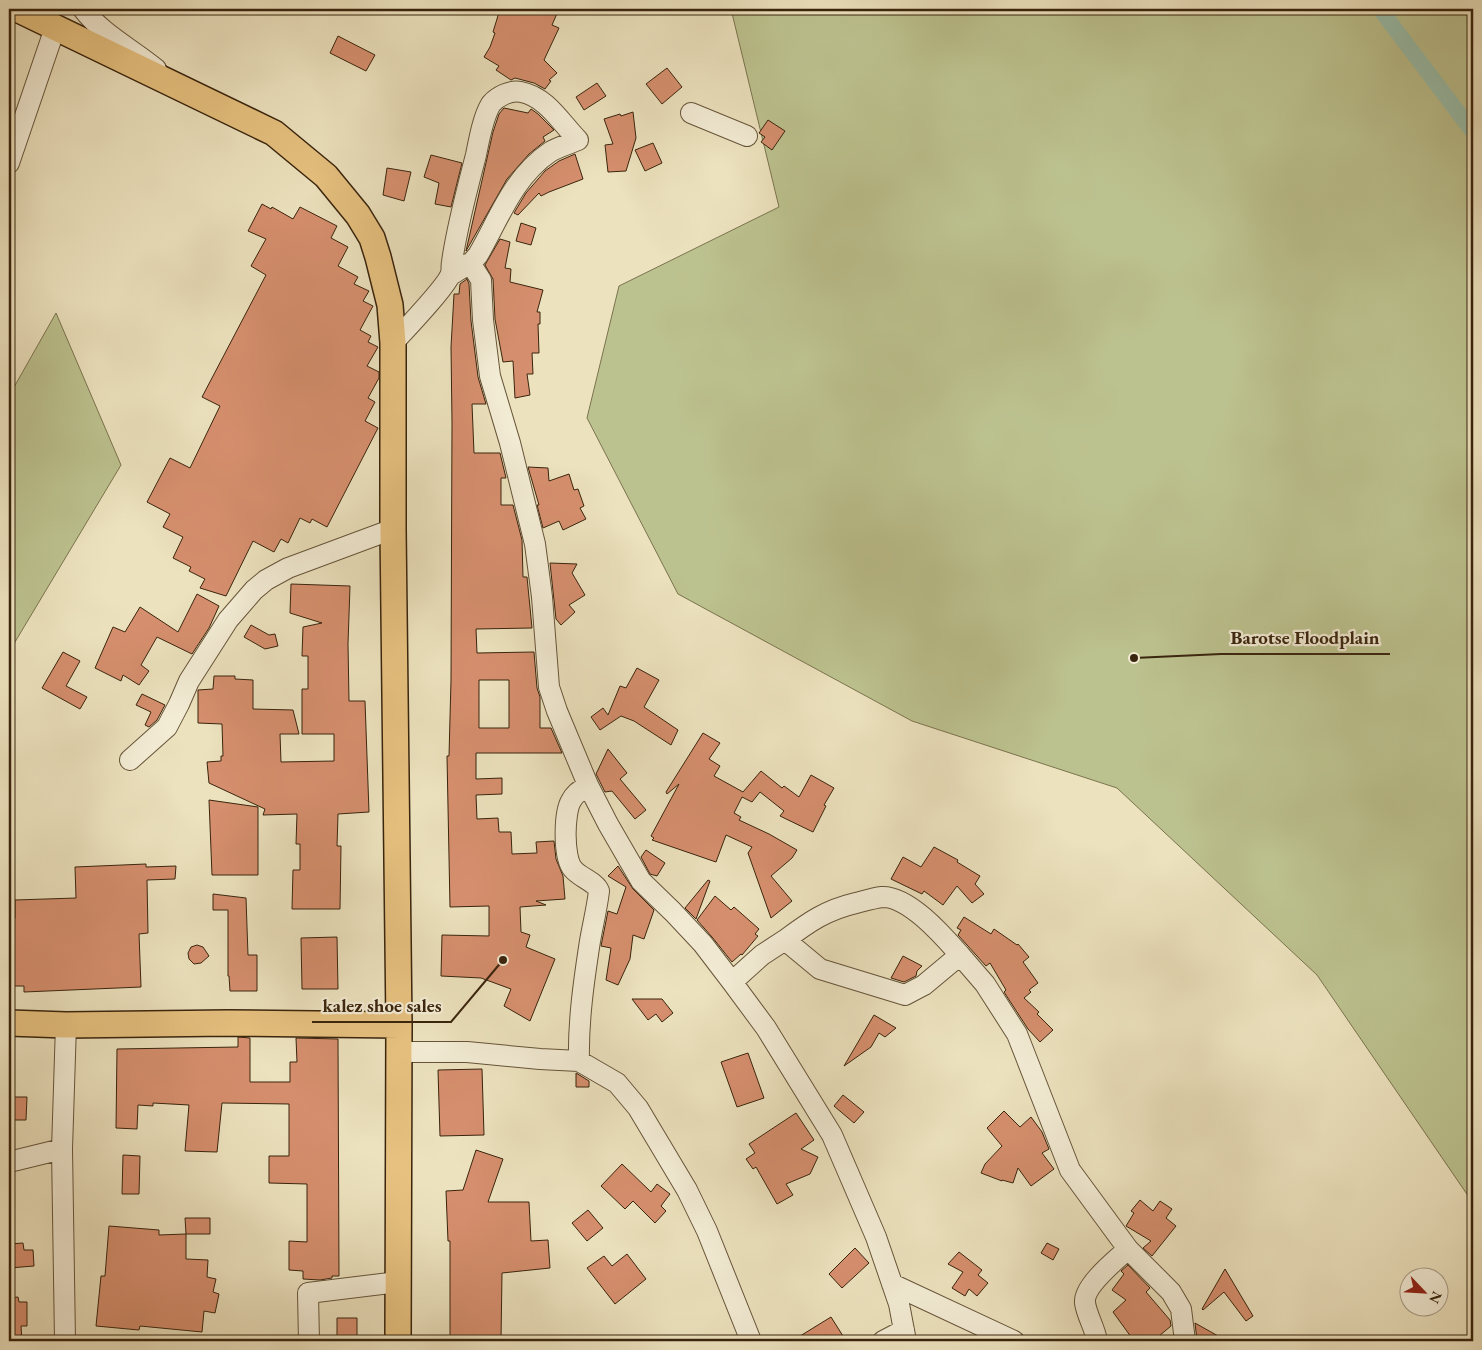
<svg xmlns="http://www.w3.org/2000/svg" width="1482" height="1350" font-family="'EB Garamond',serif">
<rect width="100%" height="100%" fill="#ece2be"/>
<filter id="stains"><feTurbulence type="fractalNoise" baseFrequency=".004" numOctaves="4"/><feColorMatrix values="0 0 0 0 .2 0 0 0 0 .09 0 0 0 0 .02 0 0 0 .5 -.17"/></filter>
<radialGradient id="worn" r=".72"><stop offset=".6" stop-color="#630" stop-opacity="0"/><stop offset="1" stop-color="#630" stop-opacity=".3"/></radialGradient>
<path fill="#bcc28f" stroke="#7a734e" d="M731,9H1473V1203L1317,975L1117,788L912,721L678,594L587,418L619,286L779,207Z
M56,313L121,465L9,652V396Z"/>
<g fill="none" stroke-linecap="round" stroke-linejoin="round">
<path stroke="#9abfab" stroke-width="16" d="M1380,9L1473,132"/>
</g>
<path fill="#d68f6e" stroke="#39240d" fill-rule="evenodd" d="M500,9H559L552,25L559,28L544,60L557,73L549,80L551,81L545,89L534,83L515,78L511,80L496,70L499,66L484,57L490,47L495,33L493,32Z
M338,36L375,55L366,71L330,53Z
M667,68L682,87L662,104L646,84Z
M597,83L606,96L584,110L576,97Z
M504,108L528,113L531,109L538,114L554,130L543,137L545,141L529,154L507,179L466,251L493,132L499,114Z
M633,112L636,138L626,171L608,172L605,145L613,144L604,119L620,114L621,116Z
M768,120L785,131L772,150L761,142L765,137L759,133Z
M653,143L662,163L645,171L635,150Z
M575,154L583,179L549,192L541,196L539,193L518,215L514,213L526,193L545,171L559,161Z
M431,155L462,163L451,207L435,204L439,183L424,177Z
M387,168L411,172L404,201L383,195Z
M262,204L271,209L272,207L293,219L300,207L337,226L331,238L348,247L338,266L358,277L354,284L369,291L363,301L373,306L360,330L371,336L368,342L378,347L367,366L379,372V378L368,398L375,402L365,421L378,428L327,527L312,519L310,523L300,518L288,543L281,539L274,552L253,541L226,596L200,588L205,579L189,571L191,567L173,558L183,537L163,527L170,514L147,502L170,458L190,468L220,406L202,397L266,275L251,266L266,239L248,231Z
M521,223L536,228L531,245L516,241Z
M500,239L510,242L505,268L511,269L510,282L543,290L537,312H540V324H538L539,353H532L533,374H527L530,395L515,398L513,361L503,362L495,319L493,279L485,265Z
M467,279L469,284L471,321L478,377L486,404H472L474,453H500L506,478H501V505H513L522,540L523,577H527L532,628L476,629L477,653L534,652L537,688L540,697V728H551L562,753H476V779L502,778V794L476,795L477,819L498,818L499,832H511L512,854L537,853L536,842L554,841L556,859L563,876L565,899L536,901L546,905L520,907L521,932L530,935L526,947L555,959L530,1021L504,1006L511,989L481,978L441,976L442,935L489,936V906L450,907L447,756H449L451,680L452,422L451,347L454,294H459L460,284ZM479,680H509V728H479Z
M528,467L548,468L549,481L569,474L574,490L578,489L584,506L580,508L586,519L563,530L559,521L543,528L537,505H539Z
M550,563L577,564L572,573L585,595L569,605L575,612L561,625L556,619Z
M291,584L350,586L348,644L349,701H365L369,812L338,814L337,846H341L340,909H292L293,870H300V844H296L297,814L263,815L265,809L209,783L207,762L221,761V756H223L222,724L198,723V690L213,689L214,676H235V679L253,680V709L293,710L299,734H280L281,762L334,761V734H302V689H308V656H302L303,627L322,623L290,613Z
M197,594L219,606L209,628L192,654L157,637L141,665L149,671L139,685L123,675L121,681L95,668L113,627L125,632L140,607L178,632Z
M251,625L269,635L275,634L278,646L265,649L244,637Z
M63,652L80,661L66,686L87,697L80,709L42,688Z
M637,668L659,680L644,707L678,730L671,745L634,721L621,716L600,730L591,717L603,708L608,715L620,686L626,688Z
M142,694L165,705L157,720L149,727L145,725L151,712L136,705Z
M703,733L720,743L709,759L720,766L714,776L743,792L761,771L782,788L784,786L799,797L811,775L834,788L824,805L826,806L813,832L780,816L784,811L760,792L752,802L742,797L734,813L741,817L739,820L769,834L797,850L792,858L771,876L792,901L771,918L748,853L752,847L726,835L716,862L652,840L654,838L651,836L679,784L667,794L666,792Z
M608,749L627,773L620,779L646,810L635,819L612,791L605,792L596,774Z
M209,800L258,807V875H212Z
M934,847L958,860L957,862L980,876L975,884L984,894L972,903L957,886L943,905L924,891L922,894L891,879L903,857L921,867Z
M646,850L665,863L657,876L650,874L641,857Z
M146,864V867L176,866L175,879L147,880L148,933L139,934L141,987L24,992V986H9V918H15V900L76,898L75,867Z
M618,866L633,889L654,910L644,939L633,935L630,959L618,985L606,980L611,948L601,946L608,911L617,914L626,887L608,876Z
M708,880L710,881L696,919L685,908Z
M213,894L246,898L248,955H257V991H230L229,976H228V910H213Z
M715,896L731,910L734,907L759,929L755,934L758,936L742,955L741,954L732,962L712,937L697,920Z
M964,917L991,934L994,929L1017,945L1018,944L1029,957L1023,962L1038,983L1029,990L1031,992L1024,998L1039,1012L1037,1014L1053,1030L1040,1042L1028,1029L1004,992L1006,990L990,963L986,966L958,935L961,930L957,928Z
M337,937L338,989H302L301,938Z
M197,945L203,947L209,956L201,963L194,964L189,959L188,953L191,947Z
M903,956L922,966L917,971L916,976L904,982L891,978Z
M632,999H662L673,1013L662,1022L656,1014L648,1020Z
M874,1015L896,1028L885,1037L879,1033L871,1047L844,1066Z
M238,1037L250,1038V1082H290V1062H297L296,1038L338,1039L339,1276H332V1278L320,1280L303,1279V1271L289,1270V1241L307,1242V1184L269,1183V1156H289V1104L222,1103L217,1152L185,1151L189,1105L153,1103V1106L138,1105L137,1129L116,1128L117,1049L238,1047Z
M748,1053L764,1098L737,1107L721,1062Z
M482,1069L484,1135L440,1136L438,1070Z
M576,1073L589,1081V1087H576Z
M843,1095L864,1112L854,1123L834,1106Z
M9,1097H27L26,1120H9Z
M1004,1111L1020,1127L1031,1117L1042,1132L1049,1149L1042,1153L1054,1169L1031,1186L1018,1168L1013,1183L1002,1180V1181L981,1173L985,1164L1002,1146L987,1128Z
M796,1113L814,1140L801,1149L818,1157L810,1174L786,1184L793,1195L777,1204L756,1167L753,1169L746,1159L755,1153L749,1144Z
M476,1150L503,1159L488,1202H529L531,1241L548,1240L550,1268L502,1273L501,1340L450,1341V1241H448L446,1191L463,1190Z
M123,1155L140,1156L139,1194H122Z
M622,1164L651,1192L657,1184L670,1194L661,1206L666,1211L655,1223L633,1201L625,1209L601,1186Z
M1140,1200L1153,1211L1160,1201L1172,1209L1166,1218L1176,1226L1152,1256L1143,1248L1151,1241L1126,1226L1134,1213L1131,1211Z
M588,1210L603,1228L587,1241L572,1223Z
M185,1218H210V1234H186Z
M109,1226L159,1230V1235L186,1234V1259L208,1260L207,1277L216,1279L213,1292L219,1294L215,1313L204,1311L202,1332L140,1326L139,1330L96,1326L101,1276H105Z
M23,1243L24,1250H33L34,1266L9,1268V1244Z
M1047,1243L1059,1249L1053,1260L1041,1253Z
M855,1248L869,1263L842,1288L829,1274Z
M959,1252L982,1270L978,1275L988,1283L977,1296L969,1289L965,1296L952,1288L963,1272L948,1264Z
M627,1254L646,1279L615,1304L587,1268L604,1256L612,1266Z
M1128,1265L1150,1288L1146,1292L1170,1320L1171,1326L1153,1341H1134L1113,1312L1126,1300L1112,1290L1124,1274L1121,1271Z
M1225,1269L1253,1316L1246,1321L1224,1292L1203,1310L1202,1309Z
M18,1297L19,1302H27V1326H21L22,1341H9V1298Z
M831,1317L843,1336L836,1341H792Z
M337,1318H357V1339H337Z
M1195,1323L1227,1341H1200L1197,1340Z"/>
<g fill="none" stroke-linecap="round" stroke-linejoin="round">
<defs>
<path id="minor" d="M83,9C102,34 132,49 156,69
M691,113L747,136
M9,163L55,28
M468,264L474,269L481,280L483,320L490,376L510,443L535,544L542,597L549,687L557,711L588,785L608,824L641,881L673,912L703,944L732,982L766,1028L832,1135L876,1237L899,1304L906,1341
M393,343C404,331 448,285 451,273C452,270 451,266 452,262C457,226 467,190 476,155C479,140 483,117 491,104C498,96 510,90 521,92C547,97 561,123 578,140C569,144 558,147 550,152C513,177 499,219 478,255L472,262L451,275
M130,760L167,727L179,704L189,681L228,620L254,590L266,580L288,568L393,529
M785,940C809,922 826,910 856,903C864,901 874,898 882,897C909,896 944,937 960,955
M732,982L762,955L785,940L820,969L905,995L924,985L960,955L985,984L1017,1034L1070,1170L1128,1249L1171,1292L1181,1309L1185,1341
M399,1052H467L540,1059L579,1061L617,1083L638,1108L687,1190L707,1231L751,1341
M579,1061C578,1021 584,980 590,941C593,924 597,908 599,891C596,882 579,877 573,869C563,858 564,813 571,801C575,793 581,790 588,785
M9,1162L62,1149
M892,1284L1014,1341
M65,1341L62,1149L66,1025
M309,1341L308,1293L398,1282
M883,1341L904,1330
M1097,1341C1095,1328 1087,1316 1085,1303C1083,1286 1116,1260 1128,1249"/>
<path id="major" d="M17,9L274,133L326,176L358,215L372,238L378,257L390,305L393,343V529L399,1025L398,1341
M9,1023L66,1025L228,1023L399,1025"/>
</defs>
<use href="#minor" stroke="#665439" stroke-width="22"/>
<use href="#major" stroke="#39240d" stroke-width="28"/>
<use href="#minor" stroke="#f3ecd5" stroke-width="20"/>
<use href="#major" stroke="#e6c17f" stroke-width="25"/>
</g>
<path fill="none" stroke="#39240d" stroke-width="2" d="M1134 658L1221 654H1390M503 960L451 1022H312"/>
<g fill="#39240d" stroke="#f3ecd5" stroke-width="2">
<circle cx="1134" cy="658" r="5"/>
<circle cx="503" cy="960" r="5"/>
</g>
<g font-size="19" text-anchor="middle" font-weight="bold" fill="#39240d" stroke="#f3ecd5" stroke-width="4.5" stroke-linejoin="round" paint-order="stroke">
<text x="1305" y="644">Barotse Floodplain</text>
<text x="382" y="1012">kalez shoe sales</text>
</g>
<rect width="1482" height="1350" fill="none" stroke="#ece2be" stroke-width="30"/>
<rect x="10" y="10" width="1462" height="1330" fill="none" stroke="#39240d" stroke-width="2.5"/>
<rect x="15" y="15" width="1452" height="1320" fill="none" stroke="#39240d"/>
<g transform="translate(1424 1292) rotate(115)"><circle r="24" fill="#f3ecd5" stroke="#a99c85"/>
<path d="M0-4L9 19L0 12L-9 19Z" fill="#8f2418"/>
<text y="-8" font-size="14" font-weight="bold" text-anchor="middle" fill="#39240d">N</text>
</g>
<rect width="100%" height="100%" filter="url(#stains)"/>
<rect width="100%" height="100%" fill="url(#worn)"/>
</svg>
